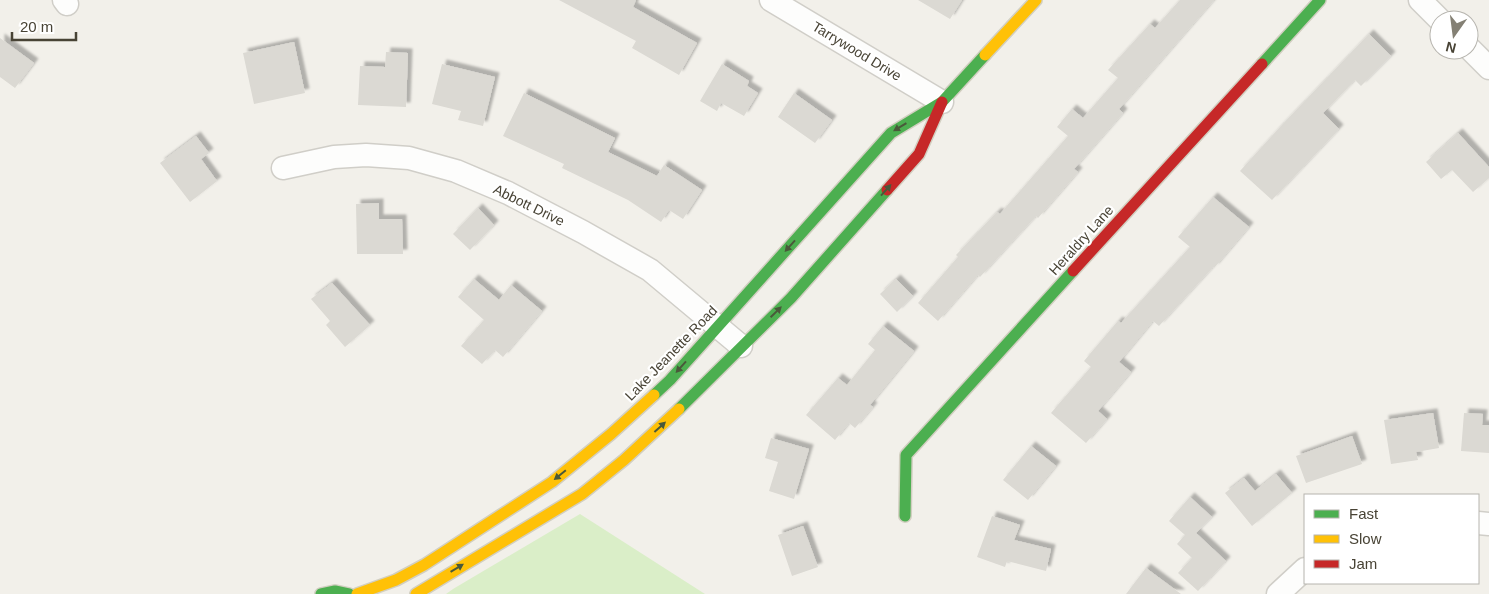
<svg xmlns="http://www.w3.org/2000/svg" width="1489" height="594" font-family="Arial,sans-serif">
<defs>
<filter id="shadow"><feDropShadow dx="4.5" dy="-4.5" stdDeviation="1" flood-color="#0004"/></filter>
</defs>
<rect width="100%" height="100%" fill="#f2f0ea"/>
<path fill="#daeec8" d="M580,514L705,594H446L453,589Z"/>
<path fill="#dbd9d3" filter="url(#shadow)" d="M559,0H636L633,7L697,43L679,75L632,48L636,41Z
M918,0H962L950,19Z
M1180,0H1214L1119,109L1123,113L1074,169L1078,172L1038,218L1036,216L980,277L978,275L938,321L918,303L958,257L956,255L997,212L1000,214L1068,136L1057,127L1072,109L1083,118L1118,78L1108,70L1150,24L1155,28Z
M1369,34L1391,56L1361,86L1355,80L1323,113L1339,129L1272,200L1240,171L1282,125Z
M0,38L34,63L15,88L0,77Z
M294,42L305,93L254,104L243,53Z
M386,52L408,53L406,107L358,105L360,66L385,67Z
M442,64L495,77L483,126L458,120L461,111L432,104Z
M722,64L749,81L747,86L758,93L744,116L721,103L717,111L700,101Z
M524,93L615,138L608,152L657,176L664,165L702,190L683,219L669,210L661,222L628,200L562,168L564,164L503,136Z
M794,93L832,120L815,143L778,117Z
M1458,133L1489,167V178L1473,192L1452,170L1441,179L1426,162Z
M196,136L209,153L201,159L217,181L190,202L160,163Z
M1213,197L1249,227L1214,268L1213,267L1159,326L1153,321L1119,362L1131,372L1098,411L1107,419L1086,443L1051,413L1091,367L1084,361L1118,321L1121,323L1190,247L1178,237Z
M379,203V219H402L403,254H357L356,204Z
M478,208L494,225L470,250L453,234Z
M474,279L499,300L511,285L542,311L503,357L495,350L482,364L461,346L484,320L458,297Z
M896,279L913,296L897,312L880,294Z
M332,283L370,325L345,347L326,325L330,321L311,299Z
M883,326L914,351L870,405L873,407L855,428L849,423L835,440L806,415L838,378L847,385L875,350L868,344Z
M1433,413L1439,448L1416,452L1418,460L1391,464L1384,420Z
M1464,413L1483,414L1482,425H1489V453L1461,451Z
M1352,436L1362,464L1306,483L1296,456Z
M771,438L809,449L794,499L769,491L778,462L765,458Z
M1031,446L1056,466L1028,500L1003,480Z
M1276,474L1292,493L1252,526L1225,493L1244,478L1255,491Z
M1190,497L1212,517L1196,533L1226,561L1198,591L1178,573L1192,558L1177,544L1185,535L1169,521Z
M992,516L1020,525L1014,540L1051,549L1046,571L1007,561L1005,567L977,557Z
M803,526L818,567L792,576L778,535Z
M1146,568L1181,594H1126Z"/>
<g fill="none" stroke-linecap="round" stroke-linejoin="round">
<defs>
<path id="street" d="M64,0L67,4
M771,0L942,102
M1420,0L1440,20
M1469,48L1489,68
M283,168L334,157L366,155L409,158L456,171L508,193L583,232L650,270L741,346
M1478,523L1489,524
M1278,594L1305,569"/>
<path id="fast" d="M1262,64L1320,0
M654,395L670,380L891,133L942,102L985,55
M679,409L791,298L887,190
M905,516L906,455L1073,271
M321,594L335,591L349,594"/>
<path id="slow" d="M985,55L1036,0
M357,594L396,580L424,565L552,482L611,434L654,395
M416,594L582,494L624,460L679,409"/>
<path id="jam" d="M887,190L919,154L942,102
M1073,271L1262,64"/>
</defs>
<use href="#street" stroke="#d0cec8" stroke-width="25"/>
<use href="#fast" stroke="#d2cfc1" stroke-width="14"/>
<use href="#slow" stroke="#d2cfc1" stroke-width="14"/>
<use href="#jam" stroke="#d2cfc1" stroke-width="14"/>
<use href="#street" stroke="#fdfdfc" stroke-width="22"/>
<use href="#fast" stroke="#4caf50" stroke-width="11"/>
<use href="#slow" stroke="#ffc107" stroke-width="11"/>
<use href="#jam" stroke="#c62828" stroke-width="11"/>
</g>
<defs><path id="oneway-solid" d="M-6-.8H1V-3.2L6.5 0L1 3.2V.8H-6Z" transform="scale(1.25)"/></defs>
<g fill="#49593a">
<use href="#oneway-solid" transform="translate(900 127) rotate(149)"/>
<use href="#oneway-solid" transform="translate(886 190) rotate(-48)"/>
<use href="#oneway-solid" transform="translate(790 246) rotate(132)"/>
<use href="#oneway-solid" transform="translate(776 312) rotate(-44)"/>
<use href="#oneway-solid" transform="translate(681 367) rotate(132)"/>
<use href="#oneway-solid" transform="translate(660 427) rotate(-42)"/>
<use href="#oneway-solid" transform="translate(560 475) rotate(141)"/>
<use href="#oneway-solid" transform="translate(457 568) rotate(-31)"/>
</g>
<g text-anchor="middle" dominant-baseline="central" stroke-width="4.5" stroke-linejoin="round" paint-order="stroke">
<g font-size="14" fill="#484335" stroke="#fff">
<text transform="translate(857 51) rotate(31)">Tarrywood Drive</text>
<text transform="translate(529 205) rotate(26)">Abbott Drive</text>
<text transform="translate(1081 240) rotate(-48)">Heraldry Lane</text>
<text transform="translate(671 353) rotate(-46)">Lake Jeanette Road</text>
</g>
</g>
<rect x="1304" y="494" width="175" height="90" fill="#ffffff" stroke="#b6b4ae"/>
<rect x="1314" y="510" width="25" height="8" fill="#4caf50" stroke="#b6b4ae"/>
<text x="1349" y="519" font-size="15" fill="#484335">Fast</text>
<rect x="1314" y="535" width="25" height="8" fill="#ffc107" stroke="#b6b4ae"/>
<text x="1349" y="544" font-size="15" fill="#484335">Slow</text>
<rect x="1314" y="560" width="25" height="8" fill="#c62828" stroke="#b6b4ae"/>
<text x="1349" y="569" font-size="15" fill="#484335">Jam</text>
<g transform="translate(1454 35) rotate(194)"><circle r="24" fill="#ffffff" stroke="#b6b4ae"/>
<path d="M0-4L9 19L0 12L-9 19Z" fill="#848074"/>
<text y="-8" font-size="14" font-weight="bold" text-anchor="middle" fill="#484335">N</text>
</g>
<path d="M12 32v8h64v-8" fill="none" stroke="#484335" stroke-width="2.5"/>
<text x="20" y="32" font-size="15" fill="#484335" stroke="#ffffff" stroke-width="4" paint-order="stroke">20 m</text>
</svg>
